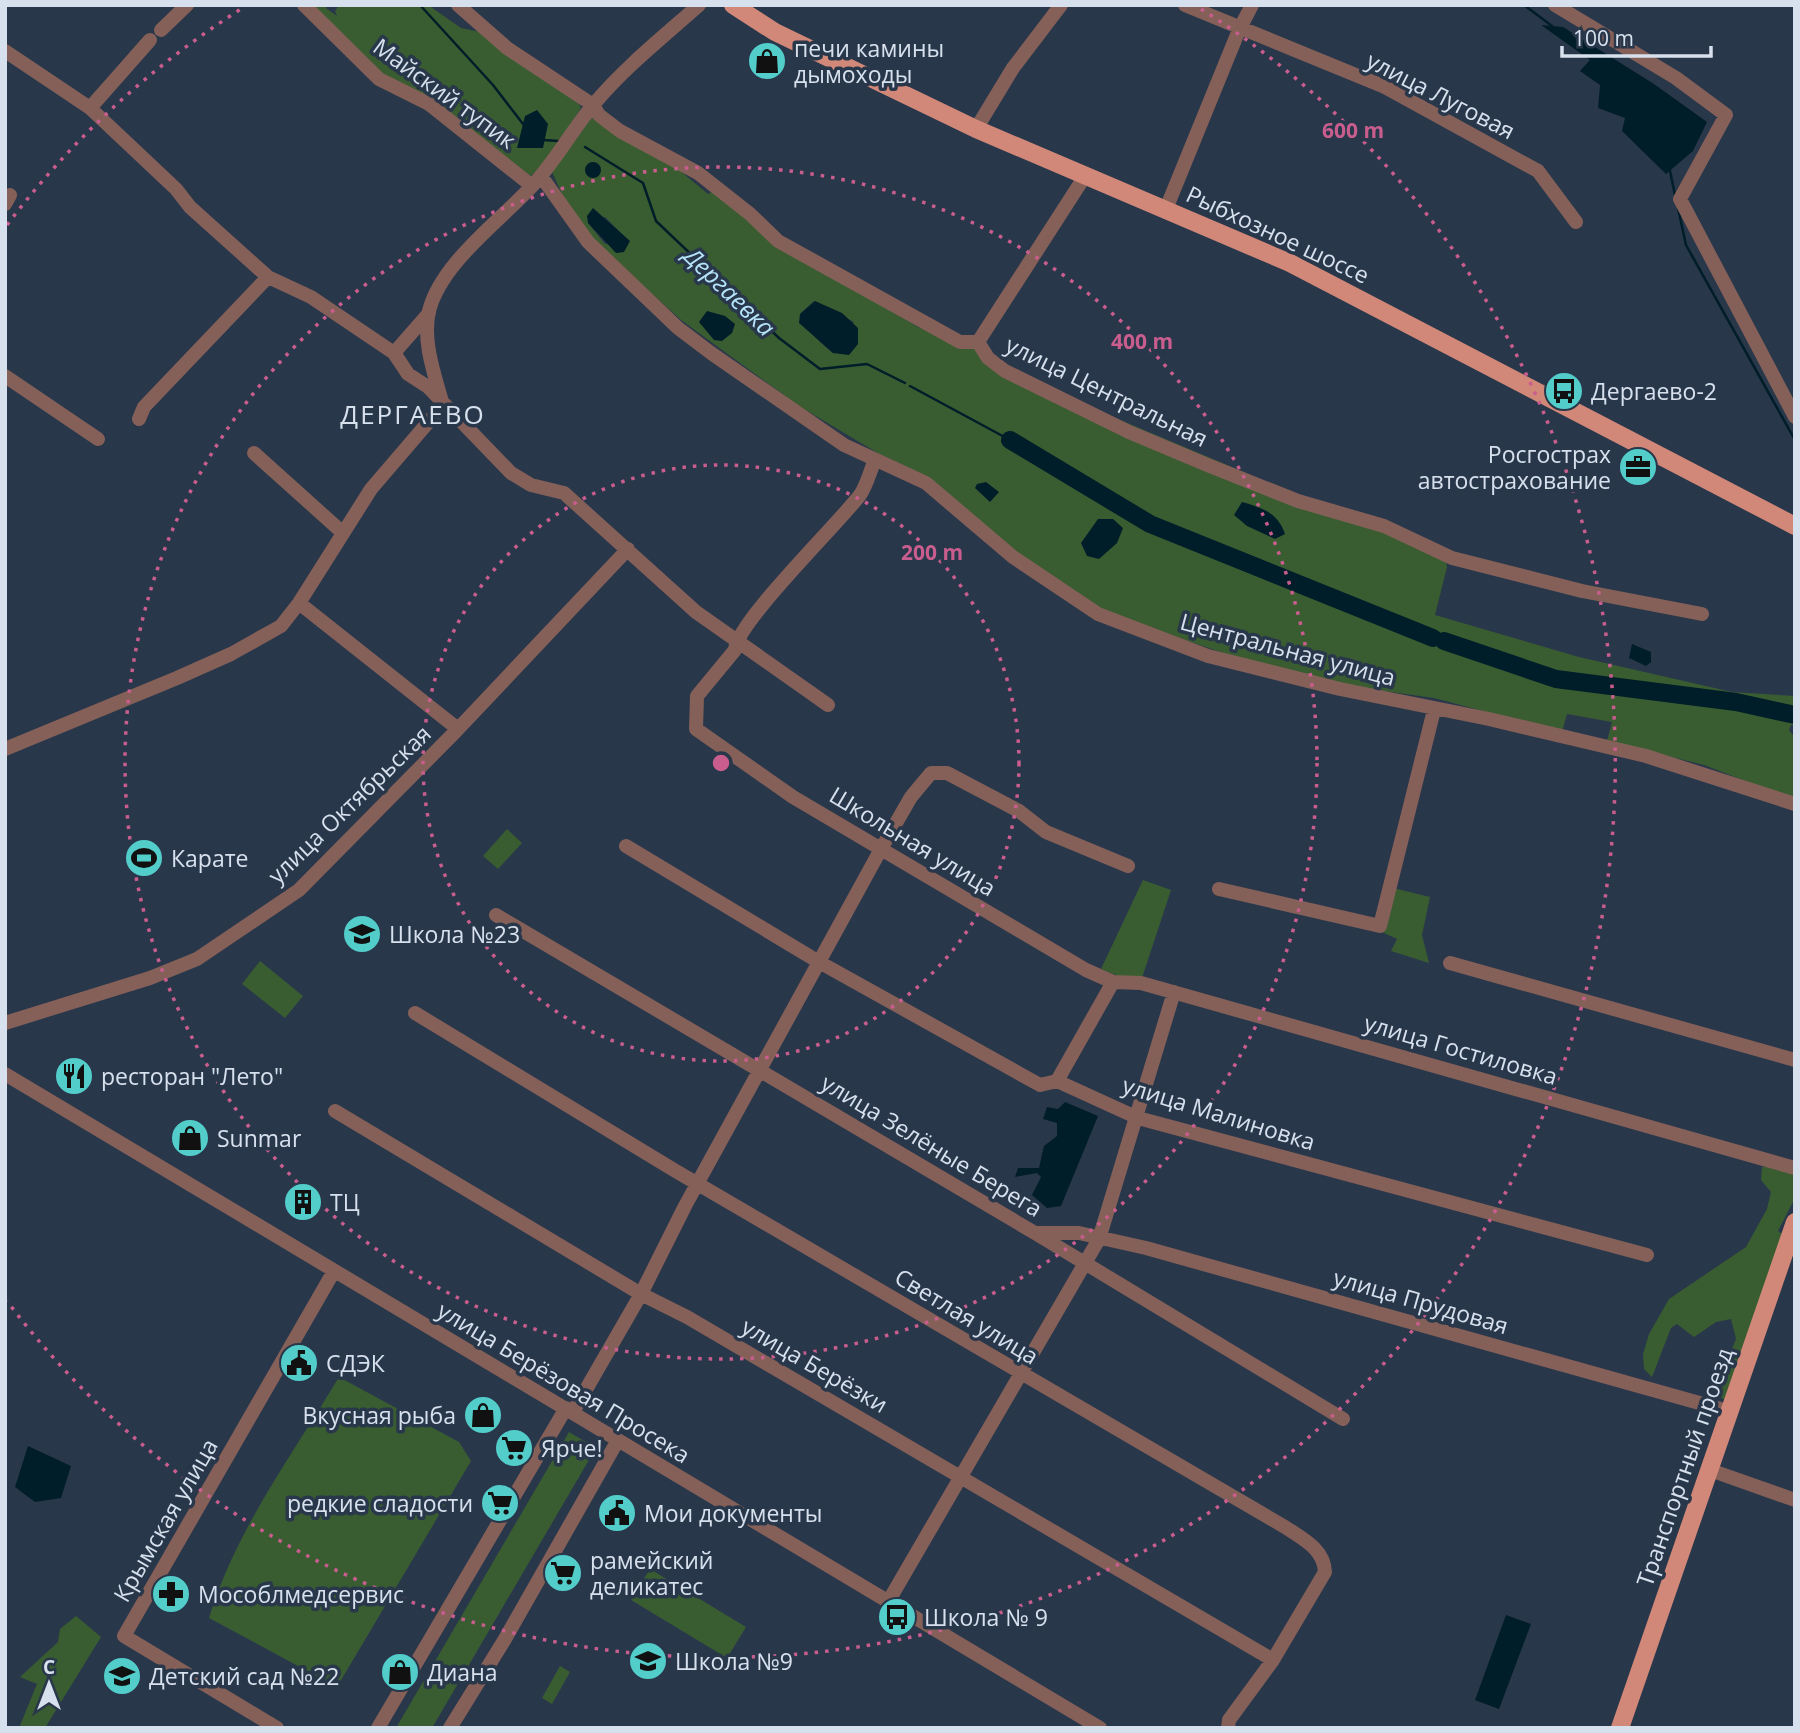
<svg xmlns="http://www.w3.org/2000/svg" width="1800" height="1733" font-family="'Open Sans',sans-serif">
<rect width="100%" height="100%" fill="#29374b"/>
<path fill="#395d31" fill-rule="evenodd" d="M310,5H328L326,8L337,16L335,11L339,5H428L461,28L485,33L578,102L581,108L548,159L531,176L381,76Z
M592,117L667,160L708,194L713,191L864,295L918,327L979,350L990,365L1445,557L1447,567L1435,615L1579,657L1732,692L1795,696V725H1791L1789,730L1795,738V800L1704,765L1607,741L1612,722L1567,714L1562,732L1434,698L1327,683L1262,666L1096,610L1046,579L922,474L881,455L799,406L681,320L609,255L571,214L552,172ZM605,217L629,241L605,244L588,223ZM814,301L854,322L833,353L820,342L800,314Z
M507,829L522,843L498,869L483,856Z
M1143,880L1171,890L1142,978L1118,976L1101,969Z
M1393,888L1430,897L1422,935L1429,963L1391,951L1397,939L1382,932Z
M260,961L303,996L285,1018L242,984Z
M1778,1166L1795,1175V1198L1778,1231L1784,1235L1725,1400L1713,1393L1736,1339L1731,1319L1716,1322L1694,1337L1677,1324L1671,1328L1652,1377L1644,1369L1643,1354L1649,1334L1669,1299L1746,1247L1767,1209L1771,1192L1761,1180L1762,1167Z
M339,1377L459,1442L471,1461L337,1687L209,1618C235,1531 293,1454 339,1377Z
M569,1432L596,1448L432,1728H396Z
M650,1569L746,1627L727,1658L631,1600Z
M76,1616L101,1637L45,1728H19L37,1684L20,1677L58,1642L60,1629Z
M560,1666L570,1672L552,1704L542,1698Z"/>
<path fill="#001d2a" d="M1541,25L1563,27L1654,84L1707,122L1693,151L1666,174L1622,131L1625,118L1598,108L1600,85L1580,71L1590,60Z
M423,75L430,83V92L417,89L415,80Z
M537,110L548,124L543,148H517L525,116Z
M585 170a8 8 0 1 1 16 0a8 8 0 1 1-16 0Z
M593,208L630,241L624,252L616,253L588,223L587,216Z
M815,301L842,313L858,328V344L849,355L833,353L799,323L800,314Z
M707,311L725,316L735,324L732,333L722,341L714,340L699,322Z
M986,482L999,492L990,502L975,488L977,484Z
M1242,502C1263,508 1278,513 1285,534L1275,539L1247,526L1234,515Z
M1098,519H1113L1123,528L1117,543L1099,559L1087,556L1081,543Z
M1632,644L1651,652V662L1646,666L1629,658Z
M1065,1102L1098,1116L1061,1206L1047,1208L1032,1195L1041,1177L1037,1173L1015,1177L1018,1168H1039L1044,1146L1057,1136V1123L1043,1119L1047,1107L1058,1109Z
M28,1446L71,1466L61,1498L35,1502L15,1487Z
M1506,1615L1531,1624L1499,1709L1475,1700Z"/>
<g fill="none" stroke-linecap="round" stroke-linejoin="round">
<path stroke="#001d2a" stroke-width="2.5" d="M420,5L493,85L523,124
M1524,5L1552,26
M544,140L558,141
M585,147L643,183L656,221L779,338L820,369L867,364L905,383
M1670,171L1675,195
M1678,208L1686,245L1795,440
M910,386L1010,440"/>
<path stroke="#001d2a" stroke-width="18" d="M1010,440L1150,524L1433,638
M1444,641L1556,679L1736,702L1795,715"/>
<path stroke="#856058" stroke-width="14" d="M304,5L379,79L429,104L532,186
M458,5L507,48L593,105L599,115L620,131L698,173L750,214L778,241L960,342H978L988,358L1005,371L1129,432L1210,466L1298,501L1384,526L1452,558L1582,591L1702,614
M1185,5L1385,87L1538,171L1576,222
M1555,5L1676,78L1726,115L1680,199L1795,417
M161,30L187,5
M5,51L90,108L176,189L190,207L268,277L311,297L394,353L408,374L428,387L511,473L531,485L564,493L696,612L828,705
M90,108L150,40
M976,129L1013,68L1061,5
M541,176L588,242L678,328L711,353L844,445L926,483L1013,557L1098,614L1208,656L1340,689L1489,719L1646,756L1795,804
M5,204L10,195
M1166,209L1239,30L1252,5
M978,342L1085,176
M394,353L429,313
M5,376L98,439
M139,419L144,407L268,277
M254,453L343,533
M875,460C870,471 867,485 860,495C839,523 736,623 735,650L697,696L696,729L793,797L1086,970L1113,982L1141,983L1795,1168
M299,603L458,729
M5,749L177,678L231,654L281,626L299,603L371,489L443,405C435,376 422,342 429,311C441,263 500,221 533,185C556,160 572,130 594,104C625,67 663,37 699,5
M626,846L819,962L1040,1085L1057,1081L1138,1118L1647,1255
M1219,889L1380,926L1434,710
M496,915L1035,1233L1343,1419
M1450,963L1795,1060
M415,1013L674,1170L1285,1527C1303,1539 1324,1549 1325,1572L1273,1660L1229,1720L1228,1728
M5,1023L150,978L197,959L299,890L458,729L628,549
M5,1074L1100,1728
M1057,1081L1113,982
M335,1111L641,1294L687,1317L1273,1660
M1037,1233H1079L1146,1248L1728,1411
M573,1412L641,1294L685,1206L881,849L911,797L931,773H947L1019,811L1046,832L1128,866
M1710,1470L1795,1500
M888,1602L1099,1239L1174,992
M277,1728L124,1636L334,1271
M378,1728L566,1408
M450,1728L505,1639L618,1440"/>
<path stroke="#d18878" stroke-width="18" d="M733,5L775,32L976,129L1290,263L1795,526
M1620,1728L1795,1222"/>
</g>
<g fill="none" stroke="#c95e8e" stroke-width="3.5" stroke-dasharray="3.5 7">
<circle cx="721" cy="763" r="298"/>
<circle cx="721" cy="763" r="596"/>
<path d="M7 225A894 894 0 0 1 241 9M1201 9A894 894 0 1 1 7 1301"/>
</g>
<defs>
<symbol id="shop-disc" viewBox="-11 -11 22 22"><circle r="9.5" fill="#53cdca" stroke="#29374b"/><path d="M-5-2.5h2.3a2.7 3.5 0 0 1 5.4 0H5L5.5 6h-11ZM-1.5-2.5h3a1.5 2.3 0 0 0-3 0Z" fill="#111"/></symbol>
<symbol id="bus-disc" viewBox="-11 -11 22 22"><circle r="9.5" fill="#53cdca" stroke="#29374b"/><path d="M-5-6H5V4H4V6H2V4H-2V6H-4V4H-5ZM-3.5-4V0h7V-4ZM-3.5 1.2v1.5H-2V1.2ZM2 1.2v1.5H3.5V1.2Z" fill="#111"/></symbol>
<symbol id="office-disc" viewBox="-11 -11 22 22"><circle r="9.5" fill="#53cdca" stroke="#29374b"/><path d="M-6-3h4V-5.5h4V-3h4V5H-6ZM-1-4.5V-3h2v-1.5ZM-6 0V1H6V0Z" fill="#111"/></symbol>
<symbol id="stadium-disc" viewBox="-11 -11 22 22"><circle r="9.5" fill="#53cdca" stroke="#29374b"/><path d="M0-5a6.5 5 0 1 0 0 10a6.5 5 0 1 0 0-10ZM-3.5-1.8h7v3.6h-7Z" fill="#111"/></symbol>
<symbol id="school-disc" viewBox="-11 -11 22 22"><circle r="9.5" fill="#53cdca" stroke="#29374b"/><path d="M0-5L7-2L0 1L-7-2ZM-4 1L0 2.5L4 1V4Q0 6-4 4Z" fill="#111"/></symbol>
<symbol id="restaurant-disc" viewBox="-11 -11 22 22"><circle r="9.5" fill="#53cdca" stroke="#29374b"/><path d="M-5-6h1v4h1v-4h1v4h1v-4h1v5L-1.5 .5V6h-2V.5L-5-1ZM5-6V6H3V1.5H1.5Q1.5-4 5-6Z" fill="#111"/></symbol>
<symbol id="building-disc" viewBox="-11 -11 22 22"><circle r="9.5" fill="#53cdca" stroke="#29374b"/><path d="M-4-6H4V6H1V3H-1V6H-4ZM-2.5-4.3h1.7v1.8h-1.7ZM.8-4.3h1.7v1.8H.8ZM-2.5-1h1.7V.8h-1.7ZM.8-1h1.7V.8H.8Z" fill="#111"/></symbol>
<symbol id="civic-disc" viewBox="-11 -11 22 22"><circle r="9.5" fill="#53cdca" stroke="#29374b"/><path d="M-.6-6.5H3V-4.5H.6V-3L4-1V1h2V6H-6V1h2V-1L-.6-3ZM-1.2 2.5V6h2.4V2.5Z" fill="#111"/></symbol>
<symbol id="supermarket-disc" viewBox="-11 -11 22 22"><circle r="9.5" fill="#53cdca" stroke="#29374b"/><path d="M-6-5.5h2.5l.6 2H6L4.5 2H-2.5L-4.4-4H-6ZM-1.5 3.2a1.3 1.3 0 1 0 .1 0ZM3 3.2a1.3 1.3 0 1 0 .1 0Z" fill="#111"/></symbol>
<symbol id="pharmacy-disc" viewBox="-11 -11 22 22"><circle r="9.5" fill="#53cdca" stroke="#29374b"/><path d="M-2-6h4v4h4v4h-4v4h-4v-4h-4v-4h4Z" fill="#111"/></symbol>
</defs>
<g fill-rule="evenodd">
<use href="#shop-disc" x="745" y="39" width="44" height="44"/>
<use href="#bus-disc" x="1542" y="369" width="44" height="44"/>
<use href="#office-disc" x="1616" y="445" width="44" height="44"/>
<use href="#stadium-disc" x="122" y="836" width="44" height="44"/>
<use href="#school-disc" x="340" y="912" width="44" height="44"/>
<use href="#restaurant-disc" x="52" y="1054" width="44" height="44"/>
<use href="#shop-disc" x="168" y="1116" width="44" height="44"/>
<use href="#building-disc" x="281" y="1180" width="44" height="44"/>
<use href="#civic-disc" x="277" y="1341" width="44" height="44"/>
<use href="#shop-disc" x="461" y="1393" width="44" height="44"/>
<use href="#supermarket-disc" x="492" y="1426" width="44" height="44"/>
<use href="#supermarket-disc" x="478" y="1481" width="44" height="44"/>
<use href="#civic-disc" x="595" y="1491" width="44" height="44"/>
<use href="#supermarket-disc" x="541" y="1551" width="44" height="44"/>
<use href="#pharmacy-disc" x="149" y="1572" width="44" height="44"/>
<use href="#bus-disc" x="875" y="1595" width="44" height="44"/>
<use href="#school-disc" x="626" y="1639" width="44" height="44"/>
<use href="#shop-disc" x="378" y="1650" width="44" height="44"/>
<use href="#school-disc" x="100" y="1654" width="44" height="44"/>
</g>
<g text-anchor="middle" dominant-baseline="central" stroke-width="7" stroke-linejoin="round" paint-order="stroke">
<g font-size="23" fill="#d7e0ed" stroke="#29374b" text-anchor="start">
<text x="794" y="48">печи камины<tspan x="794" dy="26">дымоходы</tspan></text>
<text x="1591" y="391">Дергаево-2</text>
<text x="1611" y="454" text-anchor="end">Росгострах<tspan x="1611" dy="26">автострахование</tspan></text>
<text x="171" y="858">Карате</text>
<text x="389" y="934">Школа №23</text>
<text x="101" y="1076">ресторан "Лето"</text>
<text x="217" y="1138">Sunmar</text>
<text x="330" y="1202">ТЦ</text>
<text x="326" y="1363">СДЭК</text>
<text x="456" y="1415" text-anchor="end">Вкусная рыба</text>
<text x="541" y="1448">Ярче!</text>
<text x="473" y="1503" text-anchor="end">редкие сладости</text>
<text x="644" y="1513">Мои документы</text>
<text x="590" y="1560">рамейский<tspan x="590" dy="26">деликатес</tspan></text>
<text x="198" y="1594">Мособлмедсервис</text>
<text x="924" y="1617">Школа № 9</text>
<text x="675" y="1661">Школа №9</text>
<text x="427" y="1672">Диана</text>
<text x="149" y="1676">Детский сад №22</text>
</g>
<g font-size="23" fill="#d7e0ed" stroke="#29374b">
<text transform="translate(445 93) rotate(36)">Майский тупик</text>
<text transform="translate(1441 95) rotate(27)">улица Луговая</text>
<text transform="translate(1278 234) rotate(25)">Рыбхозное шоссе</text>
<text transform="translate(1107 391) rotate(26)">улица Центральная</text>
<text transform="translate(1288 649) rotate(15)">Центральная улица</text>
<text transform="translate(349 804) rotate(-44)">улица Октябрьская</text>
<text transform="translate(913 841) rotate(31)">Школьная улица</text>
<text transform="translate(1461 1049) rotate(16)">улица Гостиловка</text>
<text transform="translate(1219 1113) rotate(17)">улица Малиновка</text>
<text transform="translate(932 1145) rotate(31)">улица Зелёные Берега</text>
<text transform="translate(1421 1301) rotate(16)">улица Прудовая</text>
<text transform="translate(967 1316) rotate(31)">Светлая улица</text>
<text transform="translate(815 1365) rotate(30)">улица Берёзки</text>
<text transform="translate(564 1382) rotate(31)">улица Берёзовая Просека</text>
<text transform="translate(1684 1467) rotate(-71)">Транспортный проезд</text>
<text transform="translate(165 1520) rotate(-60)">Крымская улица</text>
</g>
<g font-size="24" font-style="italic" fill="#b5e3f9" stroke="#29374b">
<text transform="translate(730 291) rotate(44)">Дергаевка</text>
</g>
<g font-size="26" letter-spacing="2" fill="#d7e0ed" stroke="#29374b">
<text x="413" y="414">ДЕРГАЕВО</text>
</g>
</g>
<circle cx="721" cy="763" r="10" fill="#c95e8e" stroke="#29374b" stroke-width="3.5"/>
<g font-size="21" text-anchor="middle" font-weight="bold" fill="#c95e8e" stroke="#29374b" stroke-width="7" stroke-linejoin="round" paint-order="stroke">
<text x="1353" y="138">600 m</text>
<text x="1142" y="349">400 m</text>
<text x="932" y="560">200 m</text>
</g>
<rect width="1800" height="1733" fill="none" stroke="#d7e0ed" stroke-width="14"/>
<g transform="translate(49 1684)" stroke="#29374b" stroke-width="5" paint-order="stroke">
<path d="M0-5L12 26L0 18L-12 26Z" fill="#d7e0ed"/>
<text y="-10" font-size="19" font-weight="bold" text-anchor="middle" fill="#d7e0ed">С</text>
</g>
<path d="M1562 46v10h149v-10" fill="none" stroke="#d7e0ed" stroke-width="3.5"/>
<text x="1573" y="46" font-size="21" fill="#d7e0ed" stroke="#29374b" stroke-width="5" paint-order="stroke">100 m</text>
</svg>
